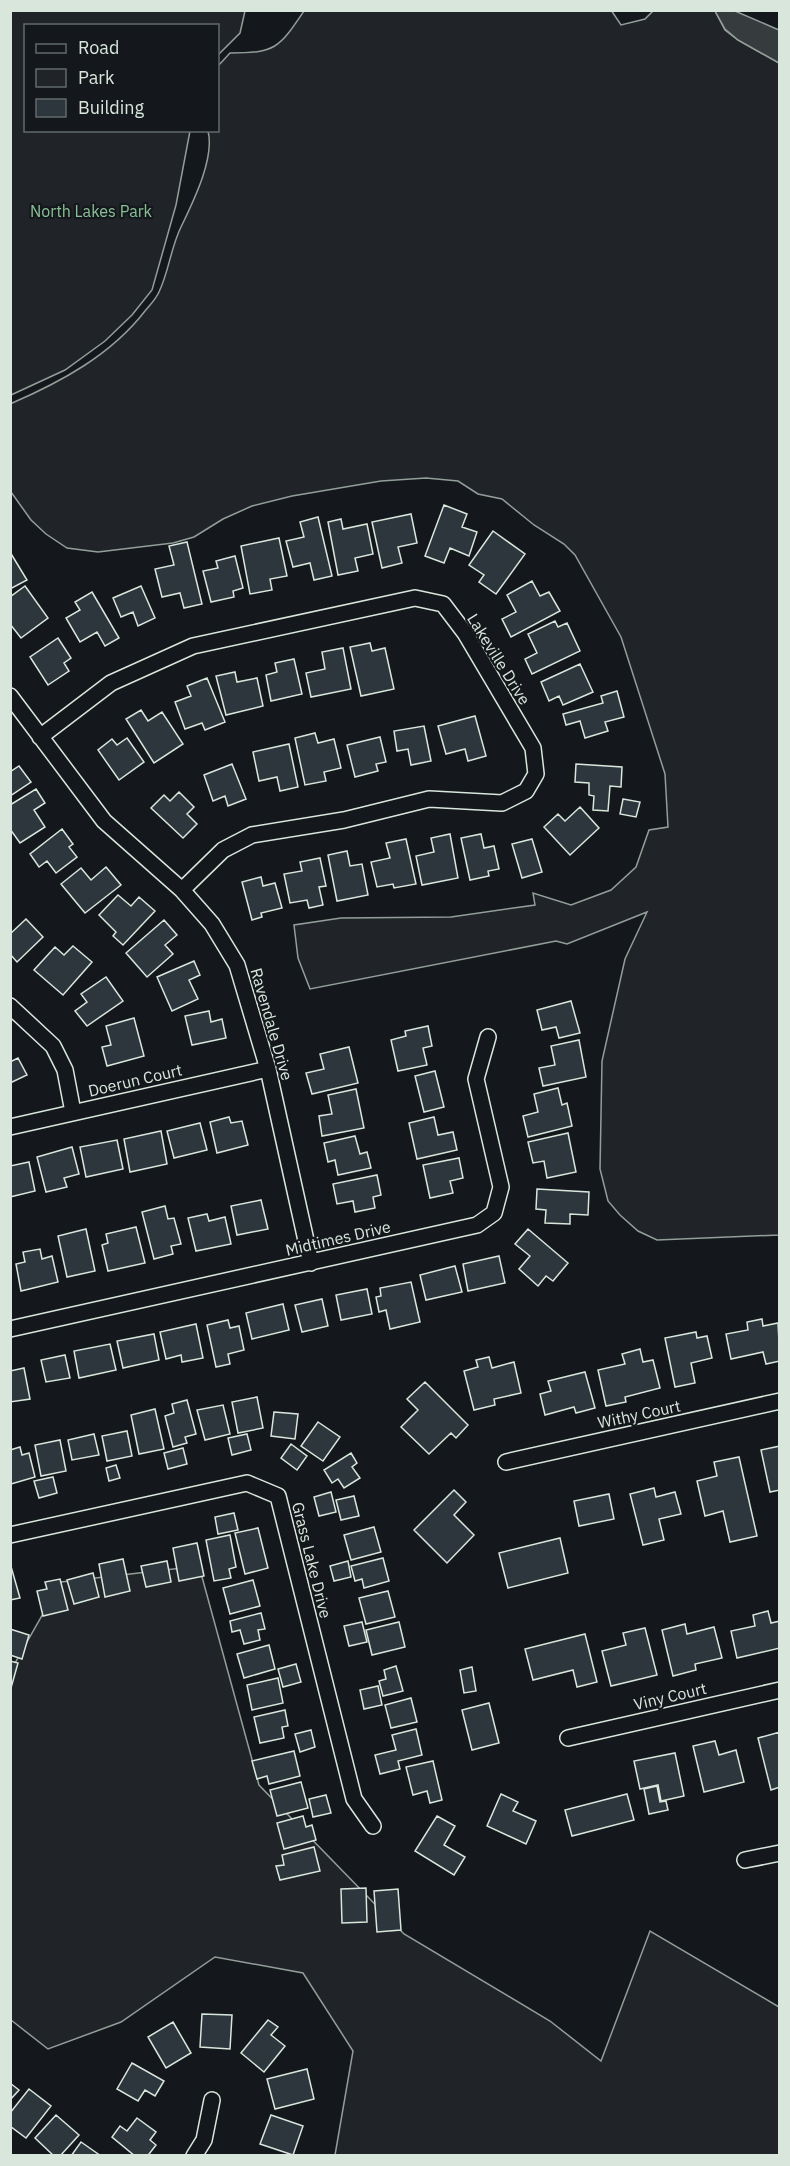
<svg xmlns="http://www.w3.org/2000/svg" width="790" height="2166" font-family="'IBM Plex Sans',sans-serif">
<rect width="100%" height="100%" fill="#14181c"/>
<path fill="#202428" stroke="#939e99" stroke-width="1.5" d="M11,10L245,11L240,33L218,55V26H26V130L190,131L176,205L152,290L132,315L105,341L65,370L11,395Z
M611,10L621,25L645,19L653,11H715L725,30L738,40L779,63V1235L657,1240L638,1231L620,1215L608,1201L600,1169L602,1061L625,959L647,912L567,944L556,941L310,989L298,958L294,925L341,918L451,917L535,905L533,893L571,905L611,890L636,867L649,830L668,827L665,774L621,637L575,555L564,544L534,525L502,499L478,494L458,481L426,478L381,481L292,496L252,506L223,519L194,537L173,543L98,552L67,548L46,534L31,520L11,492L10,404C61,382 111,355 145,311C150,305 156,299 159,292C169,271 171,247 181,227C193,202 215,158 208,131L218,130V66L230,53C276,53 279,48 304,11Z
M199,1566L259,1785L404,1934L550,2021L601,2061L650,1931L779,2007V2155H335L353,2051L303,1973L215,1957L121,2022L48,2049L11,2020L10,1672L61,1582Z"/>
<path fill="#363b3e" stroke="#939e99" stroke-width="1.5" d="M715,11H735L779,30V63L738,40L725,29Z"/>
<path fill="#2c363c" stroke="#d8e6dc" stroke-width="1.5" d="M444,505L467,514L462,527L477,532L469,556L450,548L444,563L425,556Z
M411,514L417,543L398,547L402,563L382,568L372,522Z
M318,517L332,576L314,580L310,563L293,567L286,541L304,537L300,522Z
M341,519L343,529L367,524L373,554L355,558L358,571L338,575L328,522Z
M493,531L525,554L496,594L479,582L484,575L469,565Z
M279,538L287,576L270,579L272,590L250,594L241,546Z
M187,542L202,604L184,608L180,593L162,597L155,569L174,565L169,546Z
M10,552L27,580L10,589Z
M235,556L243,588L233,591L234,597L211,602L203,571L218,568L216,561Z
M532,581L540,596L549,592L560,611L511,637L502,619L516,612L507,595Z
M25,586L48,618L21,638L10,624V597Z
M141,586L155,618L138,626L133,612L121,617L113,598Z
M92,592L119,638L105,646L97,632L80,642L66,618L80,610L75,602Z
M555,621L558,627L567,623L580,651L532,674L525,659L537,653L528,634Z
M58,638L71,658L64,663L69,671L48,685L30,657Z
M370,643L372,651L385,648L394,689L361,696L350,647Z
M343,648L351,689L311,697L306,673L325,669L322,652Z
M294,659L302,694L271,701L266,675L277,672L275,663Z
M580,664L593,692L563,705L559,696L549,701L541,682Z
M235,672L237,682L257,678L263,706L226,715L216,676Z
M207,678L225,722L205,730L202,723L185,729L175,702L191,696L187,686Z
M617,691L624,717L605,722L608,731L585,738L580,721L566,725L563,714L603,703L601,696Z
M141,710L148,721L162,712L183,744L154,763L126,719Z
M475,716L486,756L468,761L465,749L446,754L438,726Z
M424,726L431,761L411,765L408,749L397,751L394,731Z
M315,733L318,743L334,739L341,768L324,772L326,781L305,785L295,738Z
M380,737L386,762L376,764L378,771L355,777L347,745Z
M127,738L144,762L119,780L98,750L112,739L117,745Z
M289,744L298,787L280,791L277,777L259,781L253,752Z
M232,764L246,799L228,806L225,796L213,801L204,775Z
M576,764L622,767L621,787L610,786L608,811L593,810L594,796L589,795V783L575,782Z
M19,766L31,782L10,796V772Z
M36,789L45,803L34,810L45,827L20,843L10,829V805Z
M179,792L194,807L187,814L197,824L183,838L151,808L164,795L170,801Z
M623,799L640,802L636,817L620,814Z
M580,807L599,828L570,855L544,827L558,814L565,821Z
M62,829L73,844L69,847L77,857L56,873L47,861L39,867L30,854Z
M450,834L458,878L422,885L416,856L434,852L431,838Z
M481,834L484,848L494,846L499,869L488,871L489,876L470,880L461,838Z
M406,839L416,884L394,888L393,884L377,887L371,862L390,858L386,843Z
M532,839L542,872L522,878L512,844Z
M347,851L350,866L362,864L368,895L337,901L328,855Z
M320,858L326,886L319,887L323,905L309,908L307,900L290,903L284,874L302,871L300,862Z
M106,867L121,885L85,913L61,884L81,868L91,880Z
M261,877L263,886L275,883L282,908L261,913L262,917L252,920L242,882Z
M118,895L131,906L139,897L155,911L123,945L113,936L116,932L99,915Z
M26,919L43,937L17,962L10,954V934Z
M164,920L177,935L165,945L173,954L147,977L126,953Z
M73,946L92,962L63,995L34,970L55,947L64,955Z
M194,961L200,975L189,980L198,999L172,1011L157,977Z
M106,977L123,1001L87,1026L75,1011L87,1002L81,994Z
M571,1001L580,1033L559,1038L556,1027L542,1030L537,1010Z
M209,1011L211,1022L222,1019L226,1038L192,1045L185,1016Z
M134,1018L144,1056L107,1066L102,1047L111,1045L106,1026Z
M428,1026L432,1046L423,1048L427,1065L398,1071L391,1040L406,1036L405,1031Z
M579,1040L586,1077L543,1086L539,1068L555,1065L551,1046Z
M349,1047L358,1083L312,1094L306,1073L324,1069L320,1054Z
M18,1058L27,1075L10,1083V1062Z
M435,1071L444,1107L424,1112L415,1076Z
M558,1088L562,1105L567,1103L572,1126L528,1137L523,1116L538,1112L534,1094Z
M356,1089L364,1128L322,1136L319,1116L332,1114L328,1095Z
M229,1117L231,1123L242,1121L248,1145L217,1153L210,1122Z
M434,1117L438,1135L453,1132L457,1150L417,1159L409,1123Z
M200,1123L207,1150L174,1158L167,1131Z
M161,1131L167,1164L130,1172L124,1139Z
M568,1133L576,1172L547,1178L544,1161L533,1163L528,1142Z
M355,1136L360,1154L367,1152L371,1168L338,1175L335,1160L328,1162L324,1143Z
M117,1140L123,1169L86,1177L80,1147Z
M72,1147L79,1174L64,1178L67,1187L46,1192L37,1157Z
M459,1158L463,1178L450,1181L453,1193L430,1198L423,1165Z
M29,1162L35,1191L10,1197V1166Z
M377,1175L381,1195L373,1197L375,1208L355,1212L353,1201L337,1204L333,1184Z
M537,1189L589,1192L588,1215L570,1214V1224L545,1223L546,1210L536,1209Z
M261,1200L268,1229L237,1235L231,1206Z
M165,1206L168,1219L174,1218L181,1244L171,1246L173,1254L154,1259L142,1212Z
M207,1214L209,1221L225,1217L231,1244L196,1251L188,1218Z
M136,1227L145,1263L108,1271L102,1245L108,1243L106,1234Z
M86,1229L95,1271L67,1277L58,1236Z
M528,1229L568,1263L553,1281L546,1276L538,1286L519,1269L530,1256L515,1244Z
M40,1249L42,1259L52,1256L58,1282L21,1291L16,1264L25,1262L23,1252Z
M499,1256L505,1283L468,1291L463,1264Z
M455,1266L462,1292L426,1300L420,1275Z
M411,1282L420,1322L390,1329L386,1310L379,1312L376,1297L381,1296L380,1288Z
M367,1289L372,1314L341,1320L336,1295Z
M322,1299L328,1326L302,1332L295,1305Z
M283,1304L289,1330L252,1339L246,1313Z
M762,1319L763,1326L778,1323L780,1361L766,1364L763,1352L731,1359L726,1334L748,1330L747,1322Z
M228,1320L230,1328L239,1326L244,1350L228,1354L230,1364L216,1367L207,1325Z
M196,1324L203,1358L182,1362L181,1355L166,1359L160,1332Z
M696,1332L697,1338L707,1336L712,1358L691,1363L695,1383L675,1387L665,1338Z
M154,1334L159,1360L123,1368L117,1341Z
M110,1344L116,1370L79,1378L74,1351Z
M640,1349L643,1362L653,1360L660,1388L625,1397L626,1402L606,1406L598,1370L625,1364L622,1354Z
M65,1355L70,1378L46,1382L41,1360Z
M489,1357L492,1368L514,1362L521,1393L494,1399L495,1405L474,1410L464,1371L478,1367L476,1360Z
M24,1368L30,1399L10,1402V1371Z
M585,1372L595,1408L576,1413L574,1407L545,1415L540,1394L551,1391L548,1381Z
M425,1382L468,1425L456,1438L451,1433L429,1454L401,1427L418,1410L407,1399Z
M257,1397L263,1428L238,1433L232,1402Z
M187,1400L196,1434L185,1437L187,1443L173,1447L165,1416L174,1413L172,1404Z
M223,1405L230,1434L205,1440L197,1410Z
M155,1409L164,1449L139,1454L131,1415Z
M274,1412L298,1414L295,1439L271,1436Z
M318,1422L340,1437L323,1461L301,1446Z
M127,1431L132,1456L107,1461L102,1436Z
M94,1434L99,1455L72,1460L68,1440Z
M247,1434L251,1450L232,1455L228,1438Z
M60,1440L66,1471L41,1476L35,1445Z
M291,1444L307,1456L297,1470L281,1458Z
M780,1446V1490L770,1492L761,1450Z
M20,1447L22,1455L29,1453L35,1477L11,1484L10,1450Z
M183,1448L187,1464L168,1469L164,1453Z
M351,1453L357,1463L352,1467L360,1478L344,1488L338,1479L332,1483L324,1470Z
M739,1457L757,1536L730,1542L723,1511L705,1516L697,1481L717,1476L714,1462Z
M116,1465L120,1478L109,1481L106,1468Z
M53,1477L57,1493L39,1498L34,1481Z
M654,1488L656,1497L675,1492L681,1514L659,1519L664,1540L643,1545L630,1494Z
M454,1490L466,1502L454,1515L474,1535L447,1563L414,1530Z
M331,1492L336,1512L319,1516L314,1497Z
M609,1494L614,1519L579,1526L574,1501Z
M354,1496L359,1516L341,1520L336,1500Z
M234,1513L238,1530L218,1534L215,1517Z
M374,1527L381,1552L351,1560L344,1535Z
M258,1528L268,1568L245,1574L235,1533Z
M230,1535L236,1567L229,1569L231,1578L214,1581L206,1540Z
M560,1538L568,1573L508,1588L499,1553Z
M197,1543L204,1576L179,1581L173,1548Z
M383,1558L389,1581L364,1588L362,1579L355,1581L351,1566Z
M123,1559L130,1591L105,1597L99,1564Z
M167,1561L171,1582L146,1587L141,1566Z
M348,1561L351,1577L334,1581L330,1566Z
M10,1563L20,1598L10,1600Z
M93,1573L99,1597L74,1604L67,1580Z
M60,1579L68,1610L43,1616L37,1591L47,1589L45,1582Z
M253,1580L260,1606L230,1614L223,1588Z
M388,1591L395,1617L366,1624L359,1598Z
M768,1611L771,1623L780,1621V1648L737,1658L731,1631L755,1626L753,1615Z
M261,1613L265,1629L258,1630L260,1640L244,1644L240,1630L232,1632L230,1621Z
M362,1622L367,1642L349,1646L344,1626Z
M399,1622L405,1647L372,1655L366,1630Z
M685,1624L687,1634L714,1627L722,1658L695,1664L696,1670L673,1676L662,1630Z
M645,1628L657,1675L611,1686L602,1651L626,1645L623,1633Z
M10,1629L29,1635L22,1659L10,1655Z
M585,1634L597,1682L577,1687L573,1670L533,1680L525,1649Z
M269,1645L275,1669L244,1678L237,1654Z
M10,1661L18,1663L11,1688H10Z
M296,1664L301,1682L283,1687L278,1669Z
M396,1666L403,1691L383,1696L379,1681L386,1679L384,1670Z
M472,1667L476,1691L464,1693L460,1670Z
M278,1678L283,1703L252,1710L247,1685Z
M378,1686L382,1705L364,1709L360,1690Z
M411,1698L417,1722L391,1728L385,1705Z
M489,1703L499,1743L472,1750L462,1710Z
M285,1710L288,1726L282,1727L284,1738L260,1743L254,1717Z
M416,1729L422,1755L398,1761L400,1769L380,1774L375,1755L396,1750L392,1735Z
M311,1730L315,1747L300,1752L295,1734Z
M780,1732V1787L771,1790L758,1738Z
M715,1741L719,1755L736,1750L744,1782L704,1792L693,1746Z
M294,1751L300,1776L269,1784L267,1776L257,1779L252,1761Z
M675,1753L684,1796L661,1801L658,1785L640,1789L634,1761Z
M433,1761L442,1800L430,1803L427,1791L413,1795L406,1767Z
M301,1782L308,1808L277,1816L270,1790Z
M657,1786L660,1802L666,1801L668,1810L649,1814L644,1789Z
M501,1794L518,1802L513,1811L536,1821L526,1844L487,1826Z
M627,1794L634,1820L572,1836L565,1810Z
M326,1795L331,1813L313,1817L309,1799Z
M303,1816L306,1827L312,1825L316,1840L284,1849L277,1823Z
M437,1816L455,1826L444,1845L465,1857L454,1875L415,1851Z
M314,1847L320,1871L280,1880L276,1866L284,1865L282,1855Z
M366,1888L367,1922L342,1923L341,1889Z
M398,1889L401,1930L377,1932L374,1891Z
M202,2014L232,2015L230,2049L200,2047Z
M268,2020L278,2027L271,2035L285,2046L264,2072L241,2053Z
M173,2022L191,2053L166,2068L148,2037Z
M132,2063L164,2081L155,2096L145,2090L138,2101L117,2089Z
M307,2069L314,2099L275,2109L267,2079Z
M10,2083L19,2090L10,2100Z
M29,2089L51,2106L26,2138L10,2126V2113Z
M56,2115L79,2135L60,2156H54L35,2138Z
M271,2115L303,2126L293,2155L260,2144Z
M137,2118L156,2132L150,2140L156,2145L149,2154L152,2156H135L112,2137L120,2126L127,2131Z
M81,2142L101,2156H71Z"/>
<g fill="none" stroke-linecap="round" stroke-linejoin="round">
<defs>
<path id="minor" d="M10,696L104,821L182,890L212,924L237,965L268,1069L311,1263
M40,737L111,683L193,646L415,598L443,604L465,633L533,748L536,774L526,791L502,803L429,799L344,820L252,835L223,850L182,890
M10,1006L53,1046L65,1070L73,1112
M10,1127L268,1069
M10,1329L477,1225L494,1213L501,1187L476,1079L488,1037
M506,1462L780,1401
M10,1535L247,1483L278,1496L354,1799L373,1826
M568,1738L780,1690
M745,1860L780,1853
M194,2156L204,2140L212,2100"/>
</defs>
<use href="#minor" stroke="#d8e6dc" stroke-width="18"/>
<use href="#minor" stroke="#14181c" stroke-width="15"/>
</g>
<g text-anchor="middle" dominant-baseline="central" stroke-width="4.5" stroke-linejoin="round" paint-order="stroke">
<g font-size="16" fill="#8ac095" stroke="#14181c">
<text x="91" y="211">North Lakes Park</text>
</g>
<g font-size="16" fill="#d8e6dc" stroke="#14181c">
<text transform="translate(499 659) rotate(58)">Lakeville Drive</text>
<text transform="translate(272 1024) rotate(74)">Ravendale Drive</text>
<text transform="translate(135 1080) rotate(-13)">Doerun Court</text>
<text transform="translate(338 1238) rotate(-13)">Midtimes Drive</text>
<text transform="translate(639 1414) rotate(-12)">Withy Court</text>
<text transform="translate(312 1560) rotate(76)">Grass Lake Drive</text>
<text transform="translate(670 1696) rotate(-13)">Viny Court</text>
</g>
</g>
<rect width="790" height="2166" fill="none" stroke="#d8e6dc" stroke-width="24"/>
<rect x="24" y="24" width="195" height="108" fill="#14181c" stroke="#626a69" stroke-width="1.5"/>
<rect x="36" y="44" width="30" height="9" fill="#14181c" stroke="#626a69" stroke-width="1.5"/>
<text x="78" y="54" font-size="18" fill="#d8e6dc">Road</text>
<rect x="36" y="69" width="30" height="18" fill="#202428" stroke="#626a69" stroke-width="1.5"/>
<text x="78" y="84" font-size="18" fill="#d8e6dc">Park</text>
<rect x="36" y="99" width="30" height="18" fill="#2c363c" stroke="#626a69" stroke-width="1.5"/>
<text x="78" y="114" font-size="18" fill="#d8e6dc">Building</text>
</svg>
